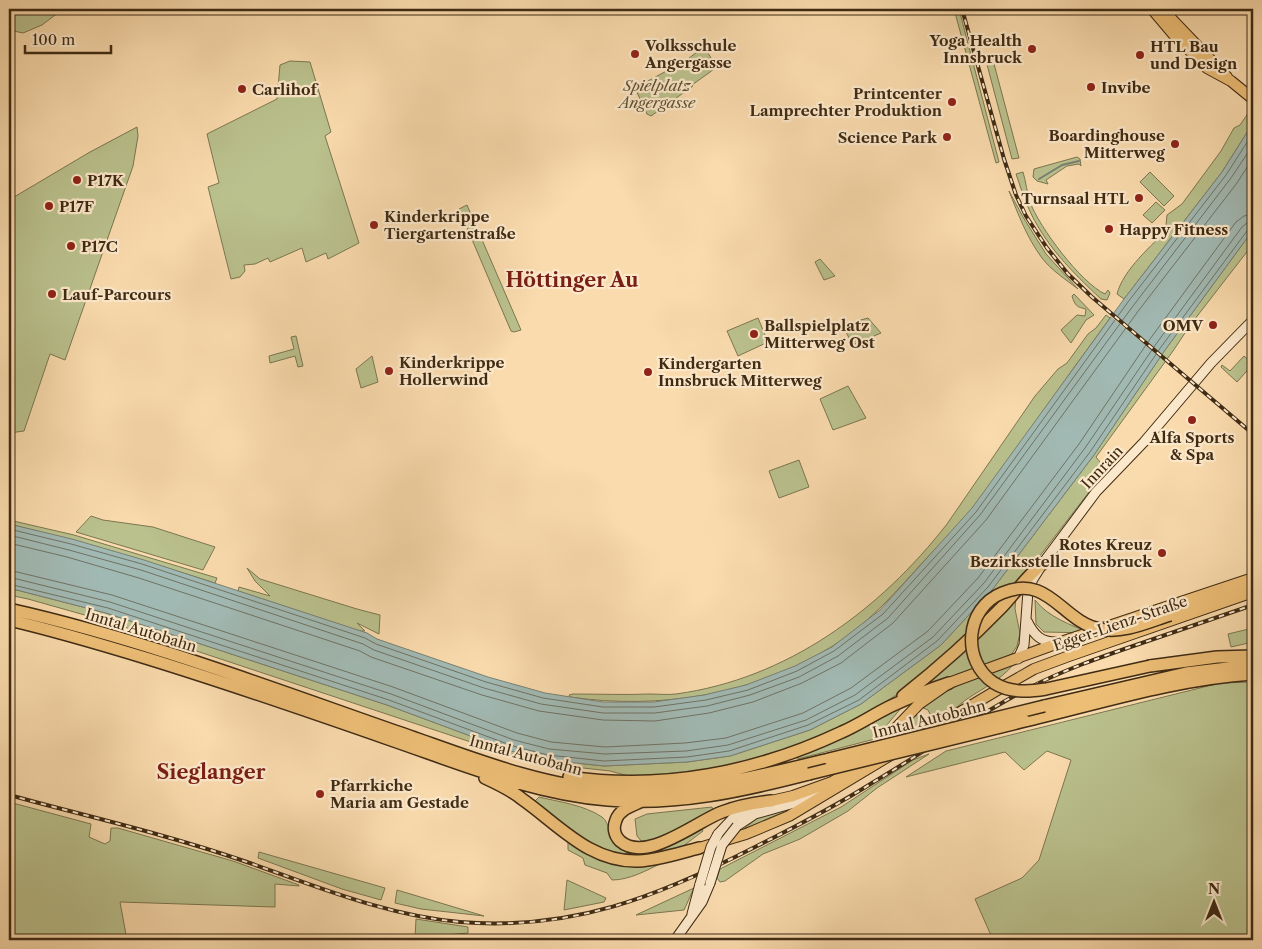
<svg xmlns="http://www.w3.org/2000/svg" width="1262" height="949" font-family="'Libre Caslon Text',serif">
<rect width="100%" height="100%" fill="#fadbad"/>
<filter id="stains"><feTurbulence type="fractalNoise" baseFrequency=".004" numOctaves="4"/><feColorMatrix values="0 0 0 0 .2 0 0 0 0 .09 0 0 0 0 .02 0 0 0 .5 -.17"/></filter>
<radialGradient id="worn" r=".72"><stop offset=".6" stop-color="#630" stop-opacity="0"/><stop offset="1" stop-color="#630" stop-opacity=".3"/></radialGradient>
<path fill="#bac18d" stroke="#7c7650" d="M9,9H63L42,25L23,33L9,30Z
M954,9H959L999,162L996,163Z
M704,47L717,67L692,85L693,86L651,116L647,114L635,88L685,61Z
M992,55L993,60L1019,158L1012,159L985,57Z
M290,61L310,62L331,132L325,136L359,243L328,259L326,253L306,262L302,248L270,262L268,258L255,264L244,265L245,271L240,277L231,279L208,187L219,183L207,134L277,99L280,65Z
M1251,109L1253,111V123L1222,172L1124,299L1117,294C1123,270 1152,245 1169,228L1166,225L1167,215L1182,204L1221,151L1234,128L1240,125Z
M137,127L138,136L133,166L65,360L50,354L24,431L9,433V200L90,152Z
M1077,157L1080,159L1081,166L1079,164L1067,166L1046,180L1048,184L1037,181L1033,177L1034,169Z
M1023,172C1026,182 1027,193 1030,202C1039,227 1081,283 1105,294L1108,290L1110,293L1107,300L1101,299C1072,272 1044,244 1028,207C1023,196 1020,185 1016,174Z
M1150,172L1174,196L1164,206L1140,182Z
M1009,191L1023,217L1046,254L1078,289C1065,279 1051,270 1042,258C1027,238 1018,214 1009,191Z
M1156,202L1165,210L1152,223L1143,215Z
M467,205L521,330L514,332L511,331L459,209Z
M1253,230V244L1191,324L1173,351L1096,457L1106,470L1029,570L995,608L956,647L898,694L853,722L802,745L761,759L693,773L632,777L610,771L547,764L510,755L106,621L28,599L9,595V588L106,613L387,705L511,751L548,760L604,766L687,762L730,756L810,730L861,704L941,645L992,590L1094,455L1165,350Z
M820,259L835,276L824,280L815,262Z
M1074,294L1094,315L1086,320L1071,343L1061,330L1077,315L1085,316L1086,309C1077,307 1075,306 1072,296Z
M1106,315L1110,318C1064,380 1020,445 973,507C958,527 939,545 922,563C894,594 867,625 831,647C754,695 659,710 570,697L569,695L573,694C599,694 624,695 650,694C658,694 667,695 676,694C787,679 880,610 947,524L1035,396L1058,369L1067,363L1088,334L1096,328Z
M758,318L768,342L738,356L727,331Z
M868,318L881,333L853,345L842,325Z
M296,336L303,366L298,367L295,356L270,363L269,356L294,349L291,337Z
M372,356L378,382L361,388L356,369Z
M1244,356L1253,364L1237,382L1221,367L1222,365L1230,371Z
M848,386L866,418L833,430L820,399Z
M799,460L809,487L779,498L769,471Z
M91,516L103,520L153,527L215,547L203,570L76,532Z
M9,520L74,535L217,578L215,583C147,561 79,541 9,524Z
M247,568L260,579L357,609L380,615L379,634L357,623L365,631H359L238,591L239,587L270,596L255,581Z
M1016,597L1015,609L1020,633L1017,646L1011,655L995,662L913,693Z
M1035,600C1048,617 1071,625 1090,633L1044,632L1036,624Z
M1253,628V642L1231,647L1228,634Z
M1014,664C999,681 985,687 967,699C956,707 947,717 934,722L928,710L921,707C950,686 981,676 1014,664Z
M1253,682V940H993L975,899L1022,878L1039,860L1071,760L1047,751L1024,770L1005,752L906,777L946,751L1220,683Z
M902,707L875,739L798,759L797,757L851,735Z
M922,715L926,720V727L899,734L914,716Z
M929,754L877,788L848,811L800,839L763,854L725,881L720,882L717,878L720,869L841,807L913,760Z
M539,797C560,802 584,805 602,817C610,823 608,834 614,841C634,869 681,839 701,827L703,831L678,850L640,858L600,851L572,833L535,801Z
M9,802L91,824L89,837L105,844L110,841L111,828H118L233,861L299,885V886L275,884V907L120,902L127,940H9Z
M712,807L713,811L659,839L642,842L637,836L635,819L647,814Z
M791,808L792,810L741,831L759,817Z
M568,840C606,866 618,869 664,862C647,870 630,880 612,880L607,873L585,865L583,858L568,850Z
M259,852L385,888L381,900L342,889L258,858Z
M567,880L606,898L604,902L564,910Z
M694,888L684,910L636,915Z
M397,890L484,916L421,909L395,903Z
M416,919L468,927V933L415,938Z"/>
<path fill="#a1b9b3" stroke="#7a8073" d="M1253,123V230L1165,350L1094,455L992,590L941,645L861,704L810,730L730,756L687,762L604,766L548,760L511,751L387,705L106,613L9,588V524L72,539L144,560L367,633L377,639L488,677L545,693L603,702H654L704,695L746,685L795,666L832,647L880,610L972,508L1124,299L1222,172Z"/>
<path fill="#fadbad" d="M1112,312L1164,356L1162,359L1109,315Z"/>
<g fill="none" stroke-linecap="round" stroke-linejoin="round">
<path stroke="#707264" stroke-width="1" d="M9,529L71,544L142,564L365,638L376,644L486,682L543,698L603,707H654L706,700L748,690L797,671L834,651L883,614L976,512L1128,302L1226,175L1253,133
M9,535L69,550L141,570L363,644L374,650L484,688L541,704L603,713H655L707,706L750,695L799,677L838,656L888,618L980,515L1133,306L1231,178L1253,145
M9,543L67,557L139,578L360,651L371,657L482,695L539,711L603,720L655,721L709,713L753,702L802,683L841,663L893,623L986,520L1139,310L1237,183L1253,158
M9,570L112,595L393,687L517,733L551,742L605,747L685,743L726,738L803,713L851,688L928,631L978,578L1079,444L1150,339L1236,222L1244,216L1253,214
M9,577L110,602L391,694L514,740L549,749L605,754L686,751L728,745L806,720L855,695L933,637L984,583L1085,448L1156,344L1242,227L1247,223L1253,222
M9,584L108,608L389,700L513,746L548,755L604,761L687,757L729,751L808,725L859,700L937,641L988,587L1090,452L1161,347L1247,231L1253,228"/>
<path stroke="#7a8073" stroke-width="2" d="M1039,179L1062,165L1079,161"/>
<defs>
<path id="secondary" d="M1027,621C1034,635 1041,643 1058,642
M1018,659L1024,645L1025,632L1028,591L1033,579L1043,563L1096,492L1144,442L1211,363L1253,320
M737,826L755,814L798,802L820,794
M718,834L734,817L756,807
M692,914L700,884
M675,940L702,902L710,883"/>
<path id="primary" d="M1152,9L1174,35L1207,68L1231,81L1253,99
M1162,9L1227,77
M927,732L999,689L1034,669L1069,656L1253,592
M879,749L896,728L919,704L949,683L1061,642L1253,578
M771,801L793,796L832,782L865,762
M699,848L746,834L789,816L889,756"/>
<path id="motorway" d="M9,609C139,638 266,686 392,730C460,753 538,786 610,790C686,795 756,777 829,759
M1170,615L1253,587
M9,620C56,631 103,645 149,659C230,684 311,712 391,740C461,764 533,794 608,800C677,806 743,791 809,774
M1150,666L1217,657L1253,656
M903,696C937,669 970,640 1001,608C1015,593 1026,577 1043,563
M1044,706L1186,673L1253,665
M1025,721C1100,703 1176,679 1253,674
M569,777C663,791 757,772 842,732C858,725 873,715 889,707C908,698 928,690 949,683
M485,778C498,784 511,790 522,799C559,825 590,863 639,861C659,860 679,853 699,848
M640,802C631,806 619,810 616,820C613,827 614,835 620,841C646,864 697,821 722,812C738,806 754,803 771,801"/>
</defs>
<use href="#secondary" stroke="#3f2b14" stroke-width="11"/>
<use href="#primary" stroke="#3f2b14" stroke-width="12"/>
<use href="#motorway" stroke="#3f2b14" stroke-width="14"/>
<use href="#secondary" stroke="#fce8ca" stroke-width="9"/>
<use href="#primary" stroke="#edbe76" stroke-width="10"/>
<use href="#motorway" stroke="#edbe76" stroke-width="11"/>
<defs>
<path id="rail" d="M962,9L1004,159L1016,195L1026,216L1047,248L1068,274L1092,297L1253,434
M9,795C86,816 165,834 241,860C314,885 383,915 460,922C572,931 657,897 755,847C795,827 834,807 872,783C924,752 974,717 1027,689C1063,670 1101,657 1139,644C1177,631 1215,618 1253,605"/>
</defs>
<use href="#rail" stroke="#3f2b14" stroke-width="4"/>
<use href="#rail" stroke="#fce8ca" stroke-width="2" stroke-dasharray="5.5" stroke-linecap="butt"/>
<defs>
<path id="secondary-bridge" d="M710,883L722,845L737,826
M700,884L711,847L718,834"/>
<path id="motorway-bridge" d="M1150,666L1046,689C1028,692 1010,693 994,683C961,661 965,608 1002,593C1049,573 1062,622 1100,629C1123,634 1148,622 1170,615
M829,759L1044,706
M809,774L1025,721"/>
</defs>
<use href="#secondary-bridge" stroke="#3f2b14" stroke-width="11" stroke-linecap="butt"/>
<use href="#motorway-bridge" stroke="#3f2b14" stroke-width="14" stroke-linecap="butt"/>
<use href="#secondary-bridge" stroke="#fce8ca" stroke-width="9"/>
<use href="#motorway-bridge" stroke="#edbe76" stroke-width="11"/>
</g>
<g fill="#8f2418" stroke="#fce8ca" stroke-width="2">
<circle cx="1032" cy="49" r="5"/>
<circle cx="635" cy="54" r="5"/>
<circle cx="1140" cy="55" r="5"/>
<circle cx="1091" cy="87" r="5"/>
<circle cx="242" cy="89" r="5"/>
<circle cx="952" cy="102" r="5"/>
<circle cx="947" cy="137" r="5"/>
<circle cx="1175" cy="144" r="5"/>
<circle cx="77" cy="180" r="5"/>
<circle cx="1139" cy="198" r="5"/>
<circle cx="49" cy="206" r="5"/>
<circle cx="374" cy="225" r="5"/>
<circle cx="1109" cy="229" r="5"/>
<circle cx="71" cy="246" r="5"/>
<circle cx="52" cy="294" r="5"/>
<circle cx="1213" cy="325" r="5"/>
<circle cx="754" cy="334" r="5"/>
<circle cx="389" cy="371" r="5"/>
<circle cx="648" cy="372" r="5"/>
<circle cx="1192" cy="420" r="5"/>
<circle cx="1162" cy="553" r="5"/>
<circle cx="320" cy="794" r="5"/>
</g>
<g text-anchor="middle" dominant-baseline="central" stroke-width="4.5" stroke-linejoin="round" paint-order="stroke">
<g font-size="15" font-weight="bold" fill="#3f2b14" stroke="#fce8ca" text-anchor="start">
<text x="1022" y="40" text-anchor="end">Yoga Health<tspan x="1022" dy="17">Innsbruck</tspan></text>
<text x="645" y="45">Volksschule<tspan x="645" dy="17">Angergasse</tspan></text>
<text x="1150" y="46">HTL Bau<tspan x="1150" dy="17">und Design</tspan></text>
<text x="1101" y="87">Invibe</text>
<text x="252" y="89">Carlihof</text>
<text x="942" y="93" text-anchor="end">Printcenter<tspan x="942" dy="17">Lamprechter Produktion</tspan></text>
<text x="1165" y="135" text-anchor="end">Boardinghouse<tspan x="1165" dy="17">Mitterweg</tspan></text>
<text x="937" y="137" text-anchor="end">Science Park</text>
<text x="87" y="180">P17K</text>
<text x="1129" y="198" text-anchor="end">Turnsaal HTL</text>
<text x="59" y="206">P17F</text>
<text x="384" y="216">Kinderkrippe<tspan x="384" dy="17">Tiergartenstraße</tspan></text>
<text x="1119" y="229">Happy Fitness</text>
<text x="81" y="246">P17C</text>
<text x="62" y="294">Lauf-Parcours</text>
<text x="764" y="325">Ballspielplatz<tspan x="764" dy="17">Mitterweg Ost</tspan></text>
<text x="1203" y="325" text-anchor="end">OMV</text>
<text x="399" y="362">Kinderkrippe<tspan x="399" dy="17">Hollerwind</tspan></text>
<text x="658" y="363">Kindergarten<tspan x="658" dy="17">Innsbruck Mitterweg</tspan></text>
<text x="1192" y="437" text-anchor="middle">Alfa Sports<tspan x="1192" dy="17">&amp; Spa</tspan></text>
<text x="1152" y="544" text-anchor="end">Rotes Kreuz<tspan x="1152" dy="17">Bezirksstelle Innsbruck</tspan></text>
<text x="330" y="785">Pfarrkiche<tspan x="330" dy="17">Maria am Gestade</tspan></text>
</g>
<g font-size="15" font-style="italic" fill="#5e5032" stroke="#fce8ca">
<text x="657" y="85">Spielplatz<tspan x="657" dy="17">Angergasse</tspan></text>
</g>
<g font-size="15" fill="#3f2b14" stroke="#fce8ca">
<text transform="translate(1102 467) rotate(-47)">Innrain</text>
<text transform="translate(1120 623) rotate(-19)">Egger-Lienz-Straße</text>
<text transform="translate(141 630) rotate(17)">Inntal Autobahn</text>
<text transform="translate(929 719) rotate(-14)">Inntal Autobahn</text>
<text transform="translate(526 755) rotate(15)">Inntal Autobahn</text>
</g>
<g font-size="20" font-weight="bold" fill="#7a1f14" stroke="#fce8ca">
<text x="572" y="280">Höttinger Au</text>
<text x="211" y="772">Sieglanger</text>
</g>
</g>
<rect width="1262" height="949" fill="none" stroke="#fadbad" stroke-width="30"/>
<rect x="10" y="10" width="1242" height="929" fill="none" stroke="#3f2b14" stroke-width="2.5"/>
<rect x="15" y="15" width="1232" height="919" fill="none" stroke="#3f2b14"/>
<g transform="translate(1214 902)" stroke="#fce8ca" stroke-width="4" paint-order="stroke">
<path d="M0-4L9 19L0 12L-9 19Z" fill="#3f2b14"/>
<text y="-8" font-size="14" font-weight="bold" text-anchor="middle" fill="#3f2b14">N</text>
</g>
<path d="M25 45v8h86v-8" fill="none" stroke="#3f2b14" stroke-width="2.5"/>
<text x="32" y="45" font-size="15" fill="#3f2b14" stroke="#fce8ca" stroke-width="4" paint-order="stroke">100 m</text>
<rect width="100%" height="100%" filter="url(#stains)"/>
<rect width="100%" height="100%" fill="url(#worn)"/>
</svg>
